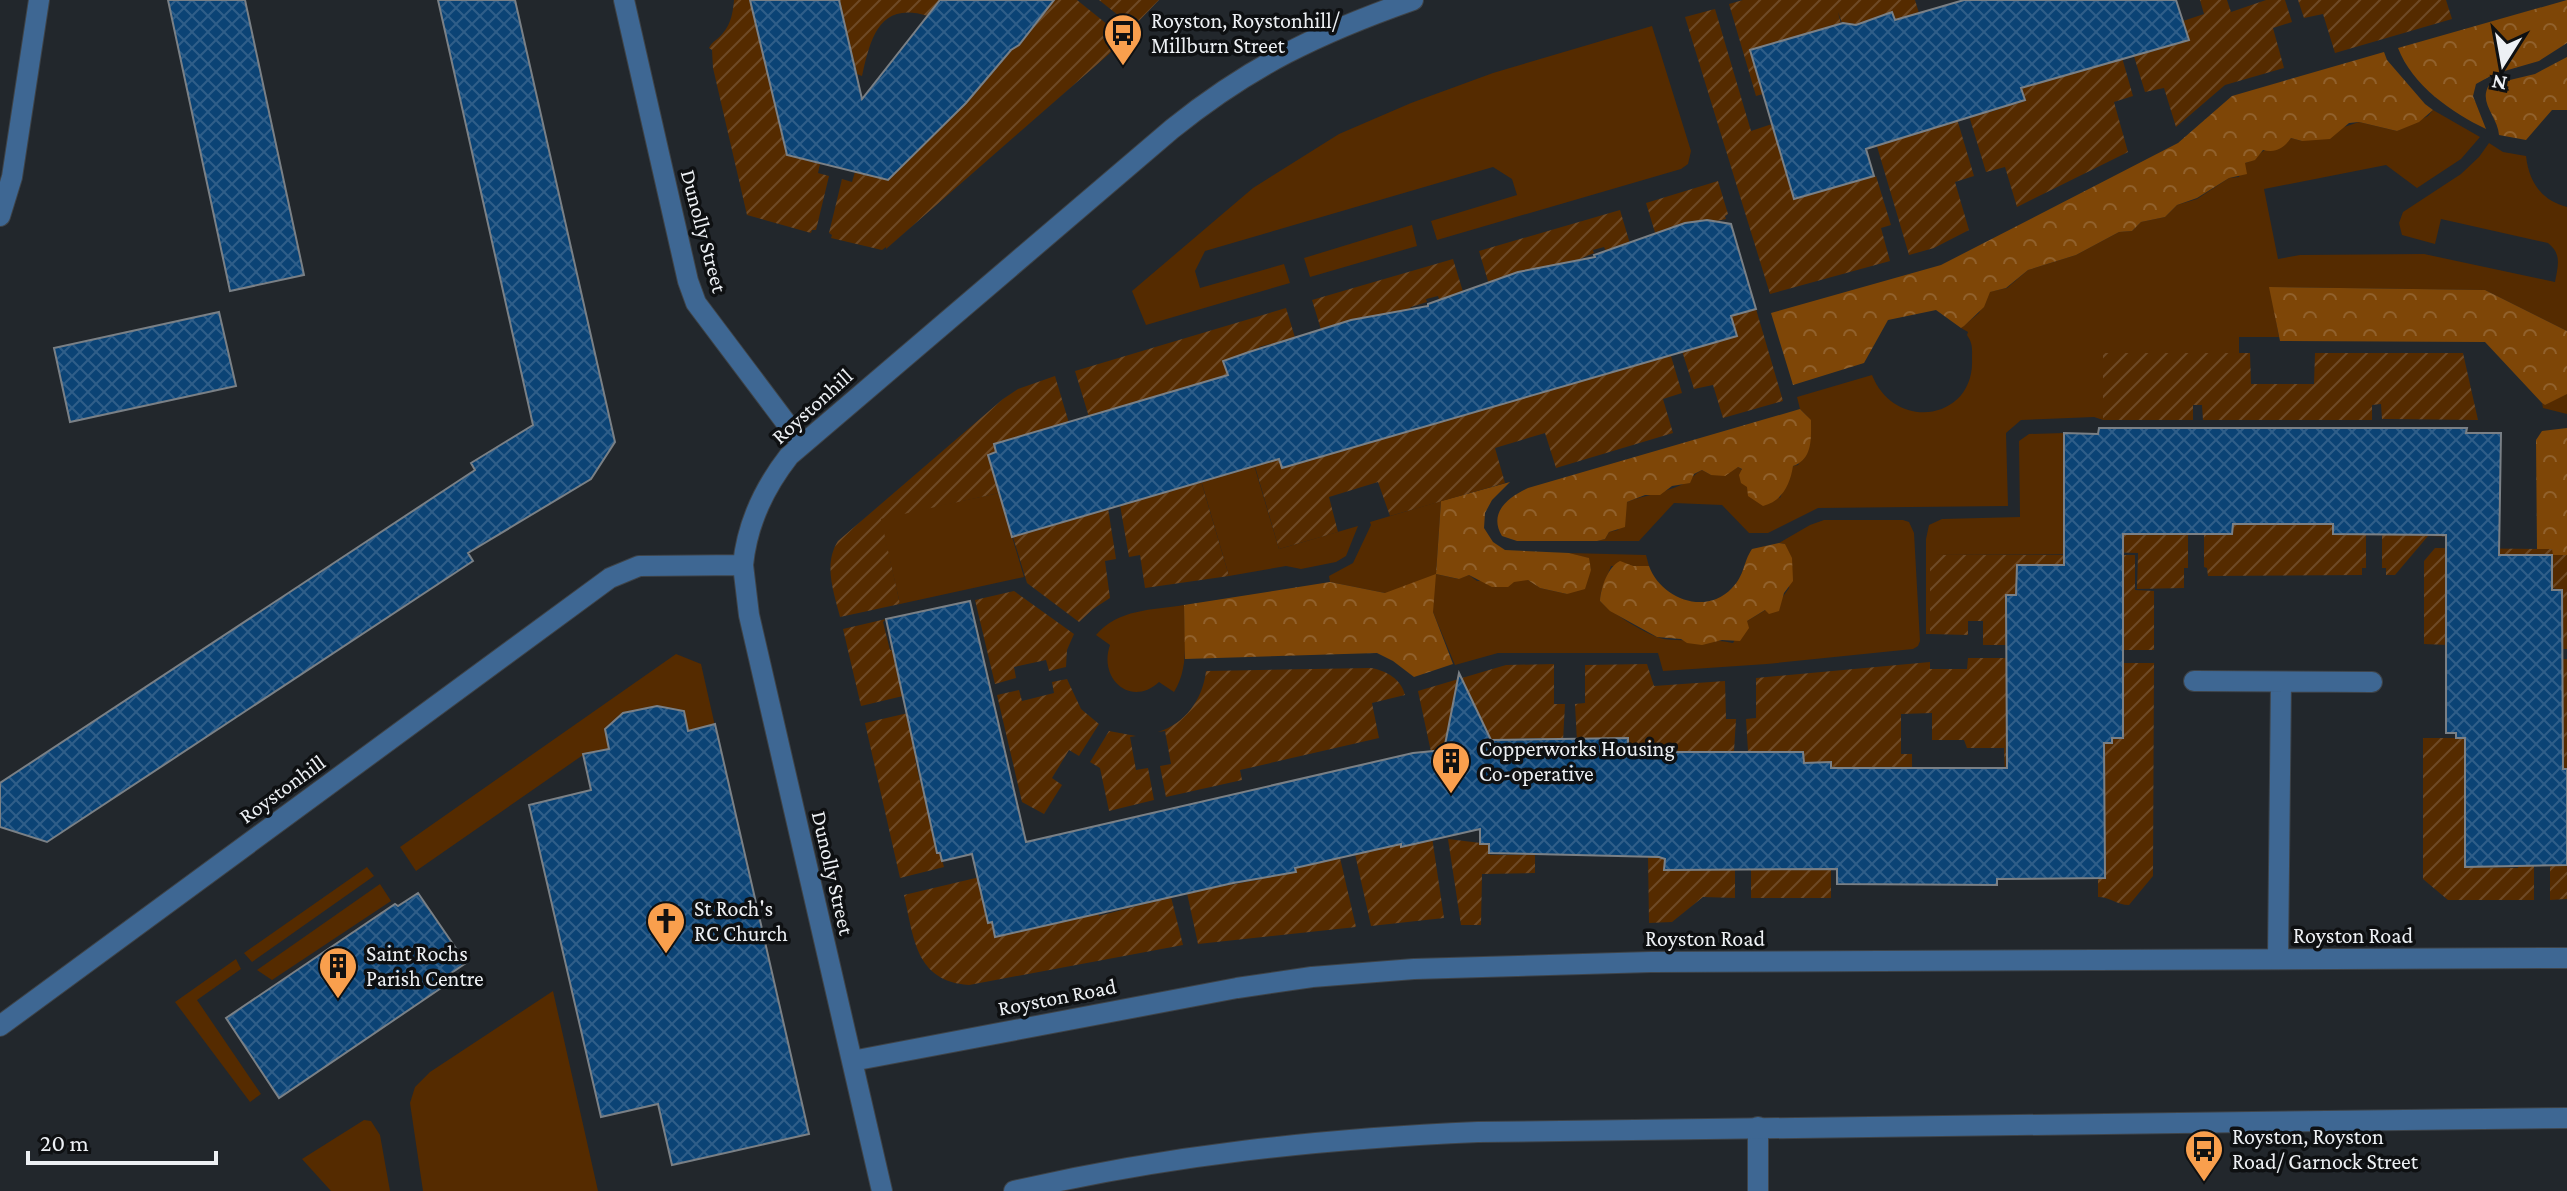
<svg xmlns="http://www.w3.org/2000/svg" width="2567" height="1191" font-family="'Crimson Pro',serif">
<defs>
<pattern id="forest-crowns" width="20" height="18" patternUnits="userSpaceOnUse" patternTransform="scale(2)"><rect width="20" height="18" fill="#7e4607"/><path d="M2 6a3 3 0 1 1 6 0M12 15a3 3 0 1 1 6 0" fill="none" stroke="#91612c"/></pattern>
<pattern id="garden-furrows" width="10" height="10" patternUnits="userSpaceOnUse" patternTransform="scale(2)"><rect width="10" height="10" fill="#552b00"/><path d="M-1 1l2-2M0 10L10 0M9 11l2-2" fill="none" stroke="#6e4a26"/></pattern>
<pattern id="building-cross-hatch" width="8" height="8" patternUnits="userSpaceOnUse" patternTransform="scale(2)"><rect width="8" height="8" fill="#0b4375"/><path d="M0 0l8 8M0 8l8-8" fill="none" stroke="#2f5e89"/></pattern>
</defs>
<rect width="100%" height="100%" fill="#22272c"/>
<path fill="#552b00" d="M1652,26L1691,151L1688,164L1681,169L1437,240L1431,221L1517,195L1512,179L1493,167L1205,251L1195,271L1200,288L1284,264L1290,283L1146,325L1132,291L1253,188L1339,134L1411,103L1493,73Z
M2433,110L2480,137L2461,159L2417,188L2386,165L2264,189L2278,259L2300,255L2424,254L2555,282C2558,266 2562,254 2548,243L2441,219L2435,244L2402,235L2399,223L2403,212L2461,174L2479,157L2489,143L2503,152L2526,156C2529,182 2541,200 2567,207V331L2485,290L2270,287L2279,337H2239V353H2103V420L2094,417L2021,420L2006,433L2008,506L1818,508L1768,533H1749L1722,505L1674,503L1639,541H1597L1605,539L1609,532L1618,530L1627,502C1645,495 1663,493 1681,485C1689,482 1694,474 1702,470L1711,475L1738,467L1780,498L1793,466L1798,465L1810,444L1807,416L1800,409L1797,397L1872,375C1895,433 1975,420 1972,359C1972,348 1973,344 1967,335L1968,332L1961,328L1979,313L1989,292L2007,288L2028,270L2076,255L2119,232L2132,231L2141,222L2165,217L2177,205L2197,199L2229,178L2239,177L2245,163C2255,161 2258,153 2267,149C2276,145 2285,146 2291,138L2302,141L2359,122L2397,131L2428,116Z
M1412,225L1417,246L1310,277L1304,258Z
M2563,394H2567V414L2543,408L2542,403L2545,405Z
M2064,433V486L2104,554L1930,555V634H1926V539L1929,525L1942,519L2020,517L2019,441L2029,434Z
M1249,448L1279,549L1358,526L1346,556L1336,562L1301,569L1286,566L1229,576L1196,463Z
M999,493L1024,577L900,604L880,518Z
M1441,501L1436,574L1458,579L1469,575L1477,581L1528,580L1540,588L1567,594L1591,570L1588,558L1569,553L1646,555L1649,566H1611L1601,592L1600,601C1610,612 1650,637 1664,639C1687,642 1711,638 1733,643L1747,621L1779,602L1789,588L1790,563L1785,544L1779,543L1810,525L1824,520H1903L1909,522L1914,533L1920,641L1918,646L1913,649L1767,664L1663,671L1658,653H1498L1455,665L1433,612L1385,593L1330,582L1329,576L1353,563L1371,525L1370,522Z
M1184,605C1184,634 1190,667 1174,692L1159,682C1131,708 1098,679 1110,645L1096,635C1118,609 1152,610 1184,605Z
M676,654L701,664L715,726L688,731L684,711C650,704 631,706 605,729L609,749L583,755L416,871L400,847Z
M367,867L374,876L252,962L244,953Z
M380,884L391,901L272,980L257,970Z
M236,959L241,969L197,1000L261,1094L250,1102L175,1002Z
M553,991L598,1191H423L410,1103L415,1087L430,1072Z
M364,1120L371,1121L380,1135L390,1191H331L302,1159Z"/>
<path fill="url(#forest-crowns)" d="M2567,0V43L2539,61L2494,74L2476,84L2473,96L2486,129C2452,113 2412,85 2398,48Z
M2384,52L2387,60L2425,104L2433,110L2419,122L2397,131L2359,122L2349,123L2330,139L2302,141L2291,138C2283,149 2276,153 2263,150L2255,160L2245,163L2247,174L2229,178L2197,198L2177,205L2165,217L2141,222L2132,231L2119,232L2076,255L2028,270L2006,288L1990,292L1984,307L1964,326L1961,328L1936,310L1888,320L1864,363L1793,385L1771,313L1941,265L2178,143L2232,96Z
M2567,57V110H2552L2526,140L2499,135C2498,117 2478,103 2489,85L2535,74Z
M2269,287L2485,290L2567,331V394L2545,405L2542,403L2485,342L2280,341Z
M1800,409L1811,420C1811,438 1813,459 1793,466C1790,485 1782,501 1763,506L1748,496L1747,487L1741,483L1739,475L1742,469L1738,467L1725,476L1711,475L1702,470L1694,474L1690,483L1672,486L1660,495H1645L1627,502L1625,527L1609,532L1605,539L1597,541H1517L1502,536C1488,513 1508,497 1528,488Z
M2567,428V555H2552V549H2537L2536,440L2542,431Z
M1510,482L1492,500L1485,513L1484,528L1493,542L1505,550L1569,553L1589,558L1591,570L1585,589L1567,594L1540,588L1528,580L1514,582L1508,587H1492L1469,575L1459,579L1436,574L1433,612L1453,664L1414,677L1393,661L1377,653L1185,659L1184,605L1330,582L1385,593L1436,574L1441,501Z
M1779,543L1785,544L1792,558L1793,581L1784,593L1779,611L1769,614L1765,610L1747,621L1749,628L1740,641L1722,640L1702,645L1687,643L1681,639L1657,637L1610,611L1600,601C1601,587 1608,567 1620,561L1633,566H1649C1661,599 1706,616 1732,588C1745,575 1743,562 1752,549Z"/>
<path fill="url(#garden-furrows)" d="M734,0H750L787,155L820,164L818,173L829,176L816,230H812L811,233L747,215L713,68L712,50L709,48C712,41 718,40 723,33C731,24 733,12 734,0Z
M839,0H940L928,16C878,0 870,41 862,76L857,74Z
M1051,0H1077L1123,37L1122,40L1109,54L886,249V247L882,250L831,238L832,235L829,233L842,179L852,182L855,172L888,180L966,103L1011,50L1019,45Z
M1099,0H1159L1133,27Z
M1743,0H1915L1919,13L1895,20L1893,14L1859,30L1842,23L1838,12L1841,24L1750,50L1763,94L1756,96L1729,4Z
M2200,0H2227L2231,12L2266,0H2285L2292,22L2273,28L2284,68L2225,85L2176,127L2164,88L2145,92L2128,37L2188,39L2183,21L2204,14Z
M2298,0H2446L2452,19L2335,53L2323,14L2304,18Z
M1715,9L1751,131L1772,124L1795,199L1876,176L1891,225L1881,228L1890,261L1770,294L1685,17Z
M2117,40L2133,96L2114,102L2128,152L2017,207L2005,167L1986,172L1964,99L1984,93L1990,112L2025,101L2019,83L2068,75L2103,65Z
M1952,102L1974,176L1955,182L1969,230L1934,248L1909,255L1871,126L1905,137L1940,126Z
M1718,181L1728,214L1725,216L1726,219C1714,222 1704,222 1692,225L1691,222L1679,225L1657,239L1646,203Z
M1620,210L1631,247L1607,254L1604,247L1593,250L1594,253C1583,257 1573,264 1562,266L1561,263L1525,274L1524,271L1513,274L1514,281L1490,288L1479,251Z
M1453,259L1464,295L1440,302L1438,296L1426,299L1427,302L1411,307L1404,314L1393,312L1323,336L1312,300Z
M1286,308L1297,344L1273,351L1270,344L1259,347L1260,352L1224,362L1249,448L1089,417L1075,371Z
M1756,309L1783,401L1723,418L1713,385L1694,389L1676,332L1736,336L1731,316Z
M1665,336L1682,393L1663,399L1673,433L1556,468L1545,433L1495,448L1505,483L1390,516L1378,482L1329,497L1338,532L1279,549L1252,456L1276,449L1283,468L1317,458L1312,439L1367,443L1402,433L1443,400L1449,419L1484,410Z
M2103,353H2250L2251,384H2314L2315,353H2463L2478,420L2382,419L2381,404L2372,405V420H2203L2202,405H2193V420H2103Z
M1055,376L1069,423L994,444L996,452L988,455L999,493L881,519L900,604L840,617C834,593 823,564 838,541L1003,399L1018,389Z
M1201,481L1229,576L1145,588L1140,555L1129,557L1120,505Z
M1108,508L1116,559L1105,561L1110,598L1093,609L1079,622L1027,583L1013,537Z
M2104,524L2154,525V534H2188V568H2184V588L2137,589L2138,553L2105,552Z
M2233,524H2333V534H2366V568H2362V575L2208,576L2207,568L2204,567V534H2232Z
M2412,524L2463,537L2428,536L2395,575H2386V568H2382V534Z
M2435,548L2552,549L2553,555H2567V649H2552L2562,619V590L2446,568L2448,645L2424,644V561Z
M1930,555H2135V590L2154,591V650H2121L2123,574L2016,645H1983V621H1968V635L1930,634Z
M1014,591L1074,634L1067,650L1066,667L1049,671L1046,660L1014,667L1016,678L995,684L975,600Z
M886,619L883,622L890,650H893L903,696L861,706L843,629Z
M1968,658H2017L2006,686L2007,717L2016,718L2005,779L2004,748H1967L1964,740H1932V713L1901,714V754H1912V779L1857,778L1804,763L1803,752L1746,763L1748,751L1746,719L1756,718V678L1930,662V669H1967Z
M2552,659H2567V769H2553Z
M2121,663H2154L2153,876L2129,905C2117,905 2110,897 2098,897V743H2112Z
M1554,664V704H1565L1563,741L1542,749V738L1509,739L1480,749L1481,717L1475,708L1450,750L1431,752L1418,691L1506,665Z
M1647,664L1654,686L1725,681L1726,719H1736L1734,751H1736V763H1659L1658,748H1628V738H1598L1577,742L1575,704L1585,703V665Z
M1371,668C1387,671 1401,679 1405,695L1372,703L1379,738L1240,770L1242,780L1166,797L1160,766L1171,764L1165,731L1158,732C1185,724 1203,699 1206,671Z
M1067,679L1081,709L1099,724L1079,756L1069,750L1052,778L1062,785L1044,814L1022,802L997,695L1019,690L1022,701L1054,693L1052,682Z
M908,713L918,757L915,759L921,786H925L937,853H940L944,867L900,878L865,723Z
M1109,731L1136,736L1130,737L1136,770L1148,768L1154,800L1109,811L1100,768L1090,762Z
M2423,738H2472L2465,813V867L2518,868L2519,860H2534V900H2448L2423,879Z
M1432,837L1444,918L1371,926L1355,854L1401,844L1402,847L1431,840Z
M1448,839L1489,844L1490,855H1524V844L1535,845V873L1482,874L1481,925H1461Z
M1659,844V858L1665,859L1664,869L1735,867V898L1703,897L1672,922L1649,923L1648,855Z
M1340,858L1356,927L1198,944L1187,893L1262,879V876L1266,874L1267,878L1295,872V868Z
M1831,858V898H1751V867Z
M2550,860L2567,865V899L2550,900Z
M984,876L988,922H992L995,937L1098,913L1099,916L1171,897L1183,945L969,985C915,981 914,938 904,895Z"/>
<path fill="url(#building-cross-hatch)" stroke="#7a8086" stroke-width="2" d="M168,0H245L304,275L230,291Z
M438,0H515L615,442L591,479L468,553L473,561L47,842L0,827V783L475,470L471,463L533,425Z
M750,0H839L862,99L940,0H1054L1019,45L1011,50L966,103L888,180L787,155Z
M1964,0H2176L2189,40L2021,88L2025,100L1866,149L1874,176L1794,199L1750,50L1843,23L1856,25L1892,12L1895,20Z
M1707,220L1731,224L1756,309L1731,316L1737,336L1282,468L1279,459L1012,537L988,455L996,452L994,444L1228,375L1223,361L1249,352L1351,320L1428,306V304L1518,272L1595,257L1594,255L1685,223Z
M219,312L236,386L70,422L54,348Z
M2099,428H2467L2466,433H2501L2499,555H2552V590H2562L2563,769H2567V865L2465,867V738H2456V733H2446V535L2333,534V524H2233L2232,534H2123V738H2112V743H2104L2105,878L1997,879V885L1837,884V869L1664,870L1665,859L1659,857L1489,853V844H1480V829L1401,847V844L1295,868L1296,872L1233,883L995,937L992,922L988,923L972,854L942,861L940,853H937L886,619L970,601L1026,842L1413,753L1444,750L1459,673L1491,740L1628,738V748H1658V752H1803L1804,763L1831,762V768H2007L2006,595H2016L2017,565H2064V433L2098,434Z
M657,706L684,711L688,731L715,724L809,1134L672,1165L658,1104L601,1117L529,805L591,790L583,754L609,749L605,729L623,713Z
M418,893L466,963L447,976L450,982L279,1098L226,1018L395,904L398,906Z"/>
<g fill="none" stroke-linecap="round" stroke-linejoin="round">
<defs>
<path id="minor" d="M624,0L688,281L696,303L802,444
M0,216L12,177L39,0
M743,565L749,615L882,1191
M2194,681L2372,682
M2278,959L2281,682
M0,1026L610,578L639,566L743,565C747,525 764,488 789,456L1172,129C1250,66 1319,33 1413,0
M852,1061L1237,988L1312,977L1414,969L1651,962L2567,958
M1758,1127V1191"/>
<path id="tertiary" d="M1014,1191C1169,1155 1320,1139 1478,1132L2567,1118"/>
</defs>
<use href="#minor" stroke="#3e4348" stroke-width="22"/>
<use href="#tertiary" stroke="#3e4348" stroke-width="22"/>
<use href="#minor" stroke="#3e6793" stroke-width="20"/>
<use href="#tertiary" stroke="#3e6793" stroke-width="20"/>
</g>
<defs>
<symbol id="bus-pin" viewBox="-11 -11 22 30"><path d="M0 17L-7.5 6A9.5 9.5 0 1 1 7.5 6Z" fill="#f99f4d" stroke="#0e1012"/><path d="M-5-6H5V4H4V6H2V4H-2V6H-4V4H-5ZM-3.5-4V0h7V-4ZM-3.5 1.2v1.5H-2V1.2ZM2 1.2v1.5H3.5V1.2Z" fill="#111"/></symbol>
<symbol id="building-pin" viewBox="-11 -11 22 30"><path d="M0 17L-7.5 6A9.5 9.5 0 1 1 7.5 6Z" fill="#f99f4d" stroke="#0e1012"/><path d="M-4-6H4V6H1V3H-1V6H-4ZM-2.5-4.3h1.7v1.8h-1.7ZM.8-4.3h1.7v1.8H.8ZM-2.5-1h1.7V.8h-1.7ZM.8-1h1.7V.8H.8Z" fill="#111"/></symbol>
<symbol id="church-pin" viewBox="-11 -11 22 30"><path d="M0 17L-7.5 6A9.5 9.5 0 1 1 7.5 6Z" fill="#f99f4d" stroke="#0e1012"/><path d="M-1.2-6h2.4v3.5h3.3v2.4h-3.3V6h-2.4V-.1h-3.3v-2.4h3.3Z" fill="#111"/></symbol>
</defs>
<g fill-rule="evenodd">
<use href="#bus-pin" x="1101" y="11" width="44" height="60"/>
<use href="#building-pin" x="1429" y="739" width="44" height="60"/>
<use href="#church-pin" x="644" y="899" width="44" height="60"/>
<use href="#building-pin" x="316" y="944" width="44" height="60"/>
<use href="#bus-pin" x="2182" y="1127" width="44" height="60"/>
</g>
<g text-anchor="middle" dominant-baseline="central" stroke-width="7" stroke-linejoin="round" paint-order="stroke">
<g font-size="22" fill="#edf0f4" stroke="#0e1012" text-anchor="start">
<text x="1151" y="20">Royston, Roystonhill/<tspan x="1151" dy="25">Millburn Street</tspan></text>
<text x="1479" y="748">Copperworks Housing<tspan x="1479" dy="25">Co-operative</tspan></text>
<text x="694" y="908">St Roch's<tspan x="694" dy="25">RC Church</tspan></text>
<text x="366" y="953">Saint Rochs<tspan x="366" dy="25">Parish Centre</tspan></text>
<text x="2232" y="1136">Royston, Royston<tspan x="2232" dy="25">Road/ Garnock Street</tspan></text>
</g>
<g font-size="22" fill="#edf0f4" stroke="#0e1012">
<text transform="translate(704 231) rotate(75)">Dunolly Street</text>
<text transform="translate(812 406) rotate(-42)">Roystonhill</text>
<text transform="translate(282 789) rotate(-36)">Roystonhill</text>
<text transform="translate(833 873) rotate(77)">Dunolly Street</text>
<text x="2353" y="935">Royston Road</text>
<text x="1705" y="938">Royston Road</text>
<text transform="translate(1057 997) rotate(-11)">Royston Road</text>
</g>
</g>
<g transform="translate(2503 64) rotate(191)" stroke="#0e1012" stroke-width="6" paint-order="stroke">
<path d="M0-6L14 30L0 20L-14 30Z" fill="#edf0f4"/>
<text y="-12" font-size="22" font-weight="bold" text-anchor="middle" fill="#edf0f4">N</text>
</g>
<path d="M28 1151v12h188v-12" fill="none" stroke="#edf0f4" stroke-width="4"/>
<text x="40" y="1151" font-size="24" fill="#edf0f4" stroke="#0e1012" stroke-width="6" paint-order="stroke">20 m</text>
</svg>
